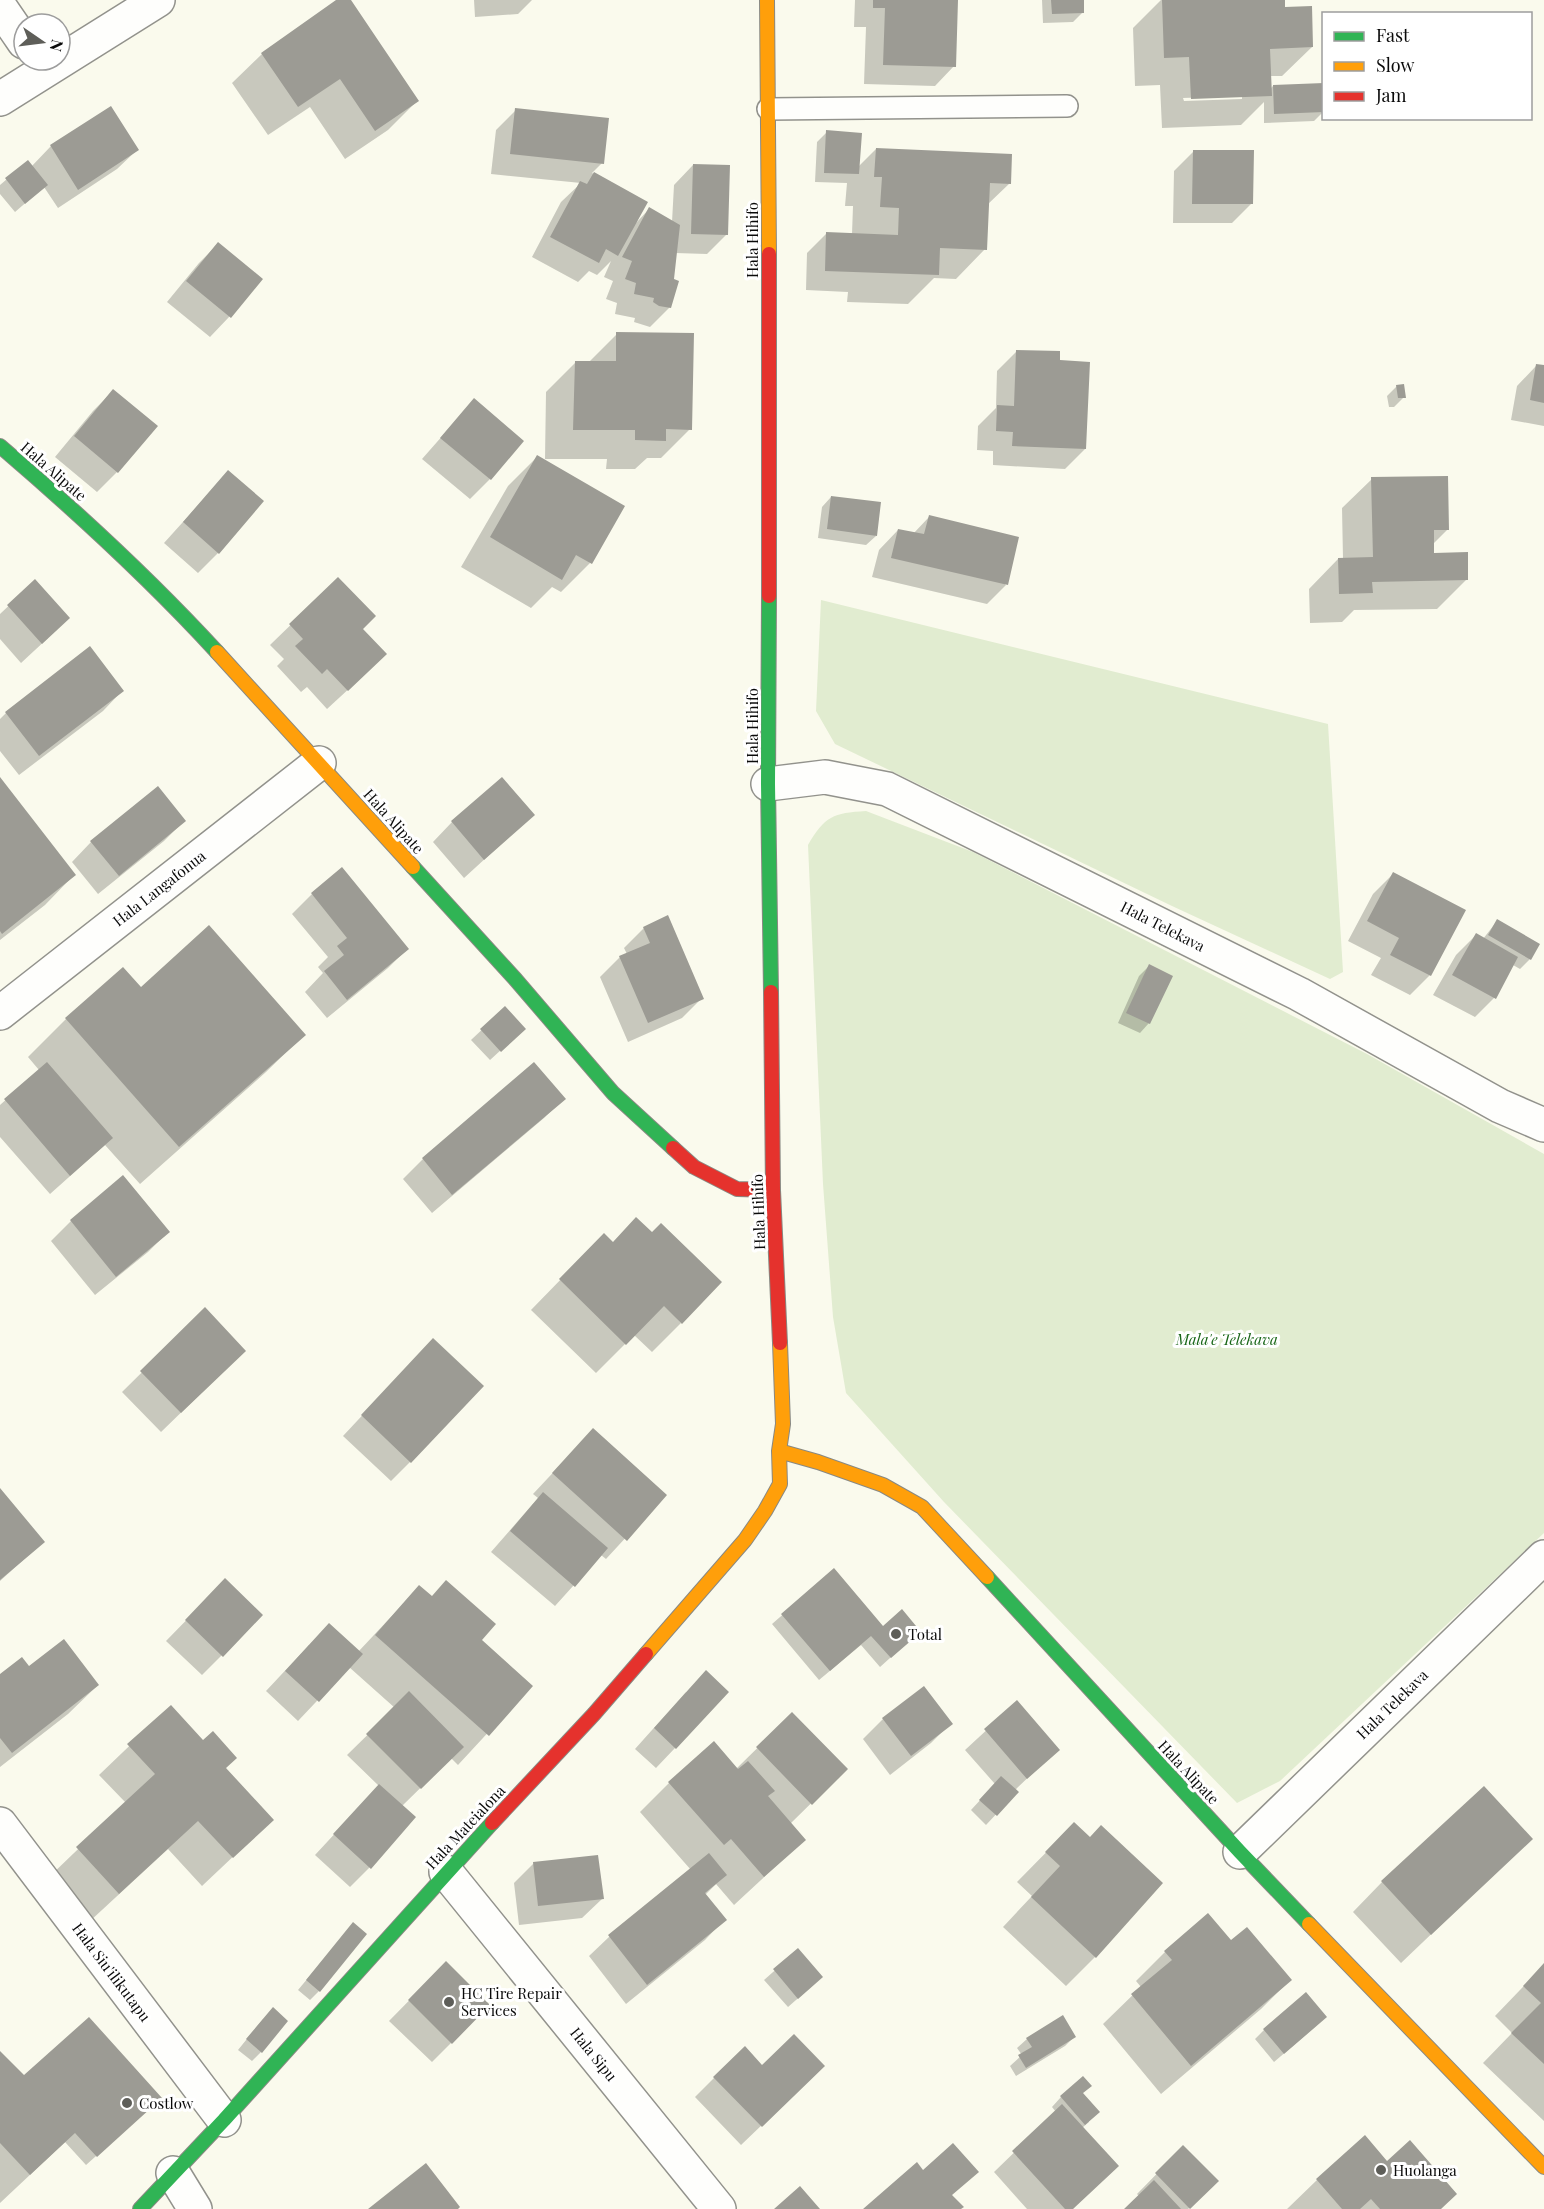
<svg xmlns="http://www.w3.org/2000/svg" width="1544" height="2209" font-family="'Playfair Display',serif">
<rect width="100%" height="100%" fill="#fafaed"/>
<path fill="#e1ecd0" d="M821,600L1328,724L1343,972L1330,979L1172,906L835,744L816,711Z
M866,811L973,852L1367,1054L1544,1154V1533L1280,1781L1237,1803L944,1502L846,1393L833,1317L823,1184L808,845C825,816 833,813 866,811Z"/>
<path fill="#0003" fill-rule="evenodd" d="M339,0H349L417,101L388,130L345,159L310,107L268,135L232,83L262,54Z
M474,0H532L518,14L475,17Z
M855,0H956L954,66L935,86L864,84L866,27H854Z
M1042,0H1082L1083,12L1073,22L1043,23Z
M1161,0H1283L1284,8L1312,47L1282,76H1270V89L1273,86L1323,112L1314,121L1264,123V102L1241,125L1162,128L1160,85L1135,86L1133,28ZM1242,96V99L1184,101L1183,98Z
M516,110L602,163L592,173L646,203L636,223L649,209L672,222L674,185L693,165L727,234L707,254L675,253L670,307L650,327L634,322L635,318L615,314L617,303L606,299L613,281L604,277L611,261L597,275L589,271L578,282L532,257L561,202L581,183L491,174L496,130Z
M827,132L858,167L876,149L1010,183L987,205L985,249L956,279L934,278L908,304L847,302L848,292L806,290L807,253L827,233L852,234L853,206H845L847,183L815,182L817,142Z
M51,146L137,150L117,169L58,208L44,187L15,212L0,194V185L27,162L31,167Z
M1194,151L1252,203L1232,223H1173L1174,171Z
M218,244L261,279L229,317L210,337L167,302L199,263Z
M617,334L690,429L661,458H647L635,469H606L607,459H545L546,392L575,363H588Z
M1017,351L1058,362L1085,449L1065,469L993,465V451L977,450L978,426L996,408L997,371Z
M1536,366L1544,367V426L1511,420L1517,386Z
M1397,386L1404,397L1394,407H1389L1387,396Z
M113,391L156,427L117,472L97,492L55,457L93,411Z
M474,400L490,479L470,499L422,459Z
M537,457L590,563L561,592L552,587L531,608L461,567L508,486Z
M228,472L218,553L198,573L164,543Z
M1372,479L1448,529L1433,544V555L1467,579L1437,609L1354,610L1342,622L1310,623L1309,589L1338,559H1343L1342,508Z
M831,497L876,536L866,545L818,538L822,507Z
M929,517L1006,585L987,604L872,577L879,550L898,530L913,534Z
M338,579L361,629L365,674L327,709L307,687L301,692L277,666L284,659L270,645Z
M35,581L48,638L21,663L0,639V614Z
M122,691L103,711L19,775L0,751V719L6,713Z
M0,779L74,875L45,905L0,940Z
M533,815L464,878L433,842L452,822Z
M184,821L164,841L98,894L72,862L91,842Z
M1393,874L1430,975L1410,995L1371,975L1381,958L1348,941L1373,894Z
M312,894L407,949L388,968L327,1018L305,992L323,973L318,967L328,957L292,914Z
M1497,921L1538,945L1530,959L1520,969L1513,965L1494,998L1475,1017L1433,995L1456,955L1476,935L1483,939Z
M644,928L702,998L682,1018L628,1042L600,977L620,957L627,954L624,948Z
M1149,966V1023L1140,1033L1118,1023L1139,976Z
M122,969L140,989L304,1035L266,1072L140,1184L105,1145L50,1194L0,1137V1105L39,1070L28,1057L66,1019Z
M505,1008L514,1038L490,1060L471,1040Z
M534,1064L563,1099L544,1118L432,1213L403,1179L423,1159Z
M123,1178L168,1232L148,1252L95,1295L51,1241L71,1221Z
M604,1235L681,1323L652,1352L634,1335L596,1373L531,1310Z
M205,1310L225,1370L161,1432L122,1392Z
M414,1360L410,1462L391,1481L343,1436Z
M593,1430L665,1495L606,1559L601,1555L555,1606L491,1552L538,1498L533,1494Z
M0,1490L43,1542L0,1581Z
M834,1570L883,1628L909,1641L880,1667L861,1645L819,1680L772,1624Z
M419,1587L531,1686L458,1765L451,1758L402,1806L370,1867L350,1887L315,1855L379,1786L347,1755L395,1708L349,1667L298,1721L266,1691L309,1645L358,1652Z
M206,1600L222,1655L202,1675L166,1641Z
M29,1668L98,1685L68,1714L0,1767V1676Z
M924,1688L951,1723L931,1743L890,1775L863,1739L883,1719Z
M686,1692L675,1748L656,1768L635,1749Z
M1017,1702L1058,1749L1015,1790L1017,1792L986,1825L971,1810L995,1784L965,1750Z
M170,1707L272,1820L202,1886L168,1849L89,1922L48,1878L126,1803L99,1775Z
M792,1714L846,1769L790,1824L804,1840L734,1905L716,1884L705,1895L724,1920L705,1940L626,2004L589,1956L609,1937L691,1870L640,1812L669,1783L736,1769Z
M1074,1824L1095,1957L1066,1986L1003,1927L1032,1896L1017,1882Z
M1531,1839L1401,1963L1353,1912L1382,1882Z
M534,1863L602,1899L582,1918L519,1925L514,1883Z
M353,1924L319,1991L310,2000L298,1990Z
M798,1950L812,1986L788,2007L764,1980Z
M1165,1952L1290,1980L1261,2009L1161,2094L1103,2024L1141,1987L1136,1981Z
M446,1963L451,2043L432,2062L389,2021Z
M1544,1965V2121L1483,2063L1512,2033L1495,2016Z
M263,2019L261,2052L252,2061L238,2050Z
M1316,2026L1274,2062L1255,2039L1264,2030Z
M1075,2036L1065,2046L1016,2076L1010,2066L1022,2055L1017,2048L1027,2039Z
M744,2048L762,2067L804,2085L741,2145L695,2097Z
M0,2054L23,2079L151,2107L86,2165L65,2142L0,2203Z
M1082,2094L1089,2122L1082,2128L1073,2209H1027L994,2172L1056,2112L1052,2107L1061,2097Z
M1365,2137L1387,2163L1440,2209H1287L1317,2180Z
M1183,2147L1217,2181L1188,2209H1126L1139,2196L1137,2194Z"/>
<path fill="#9c9b94" d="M336,0H351L419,101L375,131L340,79L298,107L261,53Z
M873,0H958L956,67L883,65L885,8H873Z
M1051,0H1084V13L1052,14Z
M1162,0H1285V7L1312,6L1313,47L1270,49L1272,96L1191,99L1189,57L1164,58Z
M1324,83V112L1274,114L1273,85Z
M111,106L139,150L78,190L50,145Z
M515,108L609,118L604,164L510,154Z
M826,130L862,133L859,174L824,173Z
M876,148L1012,154L1011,184L990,183L987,250L940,248L939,275L825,271L826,232L898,235L899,208L880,207L882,177H874Z
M1193,150H1254L1253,204H1192Z
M28,160L48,185L25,204L5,178Z
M693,164L730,165L728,235L691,234Z
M594,172L648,202L618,256L606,249L599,263L550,237L580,181L587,184Z
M649,207L680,225L674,279L679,281L671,308L659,306L653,302L654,298L634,294L636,283L625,279L632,261L622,257Z
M218,242L263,279L231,318L186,281Z
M616,332L694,333L692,430L666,429V441L635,440V430H573L575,361H616Z
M1016,350L1060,351V360L1090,362L1086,449L1012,446L1013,432L996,431L997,405L1014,406Z
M1536,364L1544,365V403L1530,400Z
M1404,384L1406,398H1398L1396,385Z
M113,389L158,426L118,473L74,436Z
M474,398L524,441L491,480L440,438Z
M537,455L625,506L592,564L576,555L562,580L490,537Z
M228,470L264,501L219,554L183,522Z
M1448,476L1449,530H1434V553L1468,552V580L1372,582L1373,593L1339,594L1338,558L1373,557L1371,477Z
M831,496L881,502L877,536L827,529Z
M929,515L1019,537L1008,585L891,558L898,529L924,534Z
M338,577L376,616L363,629L387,654L348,691L327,669L322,674L295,646L303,639L289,624Z
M35,579L70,618L42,644L7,605Z
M90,646L124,691L39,756L5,712Z
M0,777L76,875L2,934L0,931Z
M502,777L535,815L484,860L451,821Z
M158,786L186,821L119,876L90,841Z
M342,867L409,949L347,1000L324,971L344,955L337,946L347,938L311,893Z
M1393,872L1466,910L1431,976L1390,955L1399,938L1367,921Z
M668,915L704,999L648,1023L619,956L650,943L643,927Z
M1497,919L1540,944L1531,960L1488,935Z
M209,925L306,1035L179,1147L65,1018L123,967L141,987Z
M1476,933L1518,957L1496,999L1452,975Z
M1149,964L1173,976L1150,1024L1126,1013Z
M505,1006L526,1029L501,1052L480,1029Z
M47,1062L113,1138L70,1176L4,1099Z
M534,1062L566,1099L452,1195L422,1158Z
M123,1175L170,1232L116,1277L70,1220Z
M636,1217L652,1232L661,1223L722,1282L682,1324L664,1306L626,1345L559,1279L604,1233L613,1242Z
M205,1307L246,1351L181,1413L140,1371Z
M433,1338L484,1386L411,1463L361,1415Z
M593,1428L667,1495L627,1541L552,1473Z
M0,1488L45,1542L0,1580Z
M543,1492L608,1548L575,1587L510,1531Z
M834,1568L883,1626L902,1609L921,1632L891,1658L871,1636L830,1671L781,1614Z
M225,1578L263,1615L223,1657L185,1620Z
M446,1580L496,1624L482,1640L533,1686L489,1736L375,1635L419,1585L432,1596Z
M329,1623L363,1654L319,1702L285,1671Z
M64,1639L99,1685L12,1753L0,1738V1674L22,1657L29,1666Z
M706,1670L729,1692L676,1749L654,1728Z
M924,1686L953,1724L911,1756L882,1718Z
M409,1691L464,1747L421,1789L366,1734Z
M1017,1700L1060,1750L1027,1779L984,1729Z
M171,1705L203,1740L213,1731L237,1758L226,1768L274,1820L233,1858L198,1821L119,1894L76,1847L155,1774L127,1744Z
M792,1712L848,1769L812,1805L756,1747Z
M714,1741L738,1769L748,1761L775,1791L768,1796L806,1840L764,1877L731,1839L724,1845L668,1782Z
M1001,1776L1019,1792L997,1816L979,1800Z
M379,1784L416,1817L371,1869L333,1834Z
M1484,1786L1533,1839L1431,1935L1381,1881Z
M1074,1822L1090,1837L1101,1825L1163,1883L1096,1958L1031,1897L1060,1866L1045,1852Z
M709,1853L727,1875L705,1893L727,1920L647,1985L608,1935Z
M598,1855L604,1899L538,1906L533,1862Z
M1208,1913L1231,1940L1247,1927L1292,1980L1191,2066L1131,1994L1172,1960L1164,1951Z
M353,1922L367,1934L320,1992L306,1980Z
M798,1948L823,1977L798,1999L773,1969Z
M446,1961L490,2005L452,2044L408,2000Z
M1544,1963V2064L1511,2033L1541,2003L1523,1986Z
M1306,1992L1327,2017L1284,2054L1263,2029Z
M273,2007L288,2021L262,2053L246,2039Z
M1063,2015L1076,2037L1026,2068L1018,2055L1032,2047L1026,2038Z
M89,2017L162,2098L97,2157L75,2133L30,2175L0,2143V2051L24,2075Z
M794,2034L825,2066L762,2127L713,2077L745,2046L762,2065Z
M1083,2076L1092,2086L1083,2093L1100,2112L1085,2125L1060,2096Z
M1062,2104L1119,2166L1073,2209H1065L1012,2151Z
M1365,2135L1387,2161L1410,2140L1457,2194L1441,2209H1380L1371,2199L1360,2209H1342L1316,2179Z
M953,2143L979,2172L952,2195L964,2207L961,2209H863L917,2162L923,2170Z
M1183,2145L1219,2181L1190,2209L1155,2173Z
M426,2163L460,2207L458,2209H368Z
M1154,2180L1181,2209H1124Z
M800,2186L820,2209H774Z"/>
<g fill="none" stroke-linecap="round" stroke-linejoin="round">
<defs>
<path id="lane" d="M768,109L1067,106"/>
<path id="street" d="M0,7L24,42
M0,99L158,0
M768,784L825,777L887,789L1299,994L1500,1106L1544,1125
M0,1013L319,763
M0,1824L224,2120
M1240,1852L1544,1557
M446,1872L719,2209
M173,2173L195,2209"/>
<path id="fast" d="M0,446C76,511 150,579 217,652
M769,596L768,784L771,992
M413,867L516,980L613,1093L673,1148
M987,1577L1240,1852L1309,1924
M140,2209L224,2120L492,1823"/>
<path id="slow" d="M767,0L769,254
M217,652L413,867
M779,1451L818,1462L883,1485L922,1507L987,1577
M646,1654L745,1540L765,1511L780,1484L779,1451L783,1424L780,1343
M1309,1924L1544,2167"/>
<path id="jam" d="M769,254V596
M771,992L773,1190L780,1343
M673,1148L694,1167L737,1189L773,1190
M492,1823L594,1714L646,1654"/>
</defs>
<use href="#lane" stroke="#92928c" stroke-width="24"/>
<use href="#street" stroke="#92928c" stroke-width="36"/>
<use href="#fast" stroke="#898983" stroke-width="16"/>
<use href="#slow" stroke="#898983" stroke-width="16"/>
<use href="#jam" stroke="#898983" stroke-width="16"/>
<use href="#lane" stroke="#fefefc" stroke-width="21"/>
<use href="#street" stroke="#fefefc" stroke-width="33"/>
<use href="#fast" stroke="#30b455" stroke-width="14"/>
<use href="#slow" stroke="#ff9f0a" stroke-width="14"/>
<use href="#jam" stroke="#e5322d" stroke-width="14"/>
</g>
<g fill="#5e5e59" stroke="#fff" stroke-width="2">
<circle cx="896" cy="1634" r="6"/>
<circle cx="449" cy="2002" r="6"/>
<circle cx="127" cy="2103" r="6"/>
<circle cx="1381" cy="2170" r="6"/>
</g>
<g text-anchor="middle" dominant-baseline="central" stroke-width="6" stroke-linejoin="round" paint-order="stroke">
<g font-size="15" fill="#0a0a0a" stroke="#fff">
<text transform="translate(752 240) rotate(-90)">Hala Hihifo</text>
<text transform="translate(54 471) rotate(41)">Hala Alipate</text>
<text transform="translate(752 726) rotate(-90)">Hala Hihifo</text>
<text transform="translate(394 821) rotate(48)">Hala Alipate</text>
<text transform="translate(159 888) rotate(-38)">Hala Langafonua</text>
<text transform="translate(1163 926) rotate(27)">Hala Telekava</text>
<text transform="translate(758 1212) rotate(-92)">Hala Hihifo</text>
<text transform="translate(1392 1704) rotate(-44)">Hala Telekava</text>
<text transform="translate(1189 1772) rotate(47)">Hala Alipate</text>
<text transform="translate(465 1827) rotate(-47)">Hala Mateialona</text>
<text transform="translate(112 1972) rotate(53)">Hala Siu'ilikutapu</text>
<text transform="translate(594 2054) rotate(51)">Hala Sipu</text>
</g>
<g font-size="15" font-style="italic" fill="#186617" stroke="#fff">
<text x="1227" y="1339">Mala'e Telekava</text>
</g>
<g font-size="15" fill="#0a0a0a" stroke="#fff" text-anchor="start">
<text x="908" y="1634">Total</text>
<text x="461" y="1993">HC Tire Repair<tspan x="461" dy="17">Services</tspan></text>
<text x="139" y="2103">Costlow</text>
<text x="1393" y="2170">Huolanga</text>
</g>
</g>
<rect x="1322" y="12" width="210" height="108" fill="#ffffff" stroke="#9d9d9d" stroke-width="1.5"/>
<rect x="1334" y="32" width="30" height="9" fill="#30b455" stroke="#9d9d9d" stroke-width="1.5"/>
<text x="1376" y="42" font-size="18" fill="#0a0a0a">Fast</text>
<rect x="1334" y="62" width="30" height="9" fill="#ff9f0a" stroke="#9d9d9d" stroke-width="1.5"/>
<text x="1376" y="72" font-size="18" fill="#0a0a0a">Slow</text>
<rect x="1334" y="92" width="30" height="9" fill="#e5322d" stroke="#9d9d9d" stroke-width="1.5"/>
<text x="1376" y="102" font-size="18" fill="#0a0a0a">Jam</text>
<g transform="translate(42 42) rotate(104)"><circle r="28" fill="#ffffff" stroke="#9d9d9d" stroke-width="1.5"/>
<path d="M0-4.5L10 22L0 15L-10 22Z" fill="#5e5e59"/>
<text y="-9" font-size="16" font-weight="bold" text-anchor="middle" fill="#0a0a0a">N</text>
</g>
</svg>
